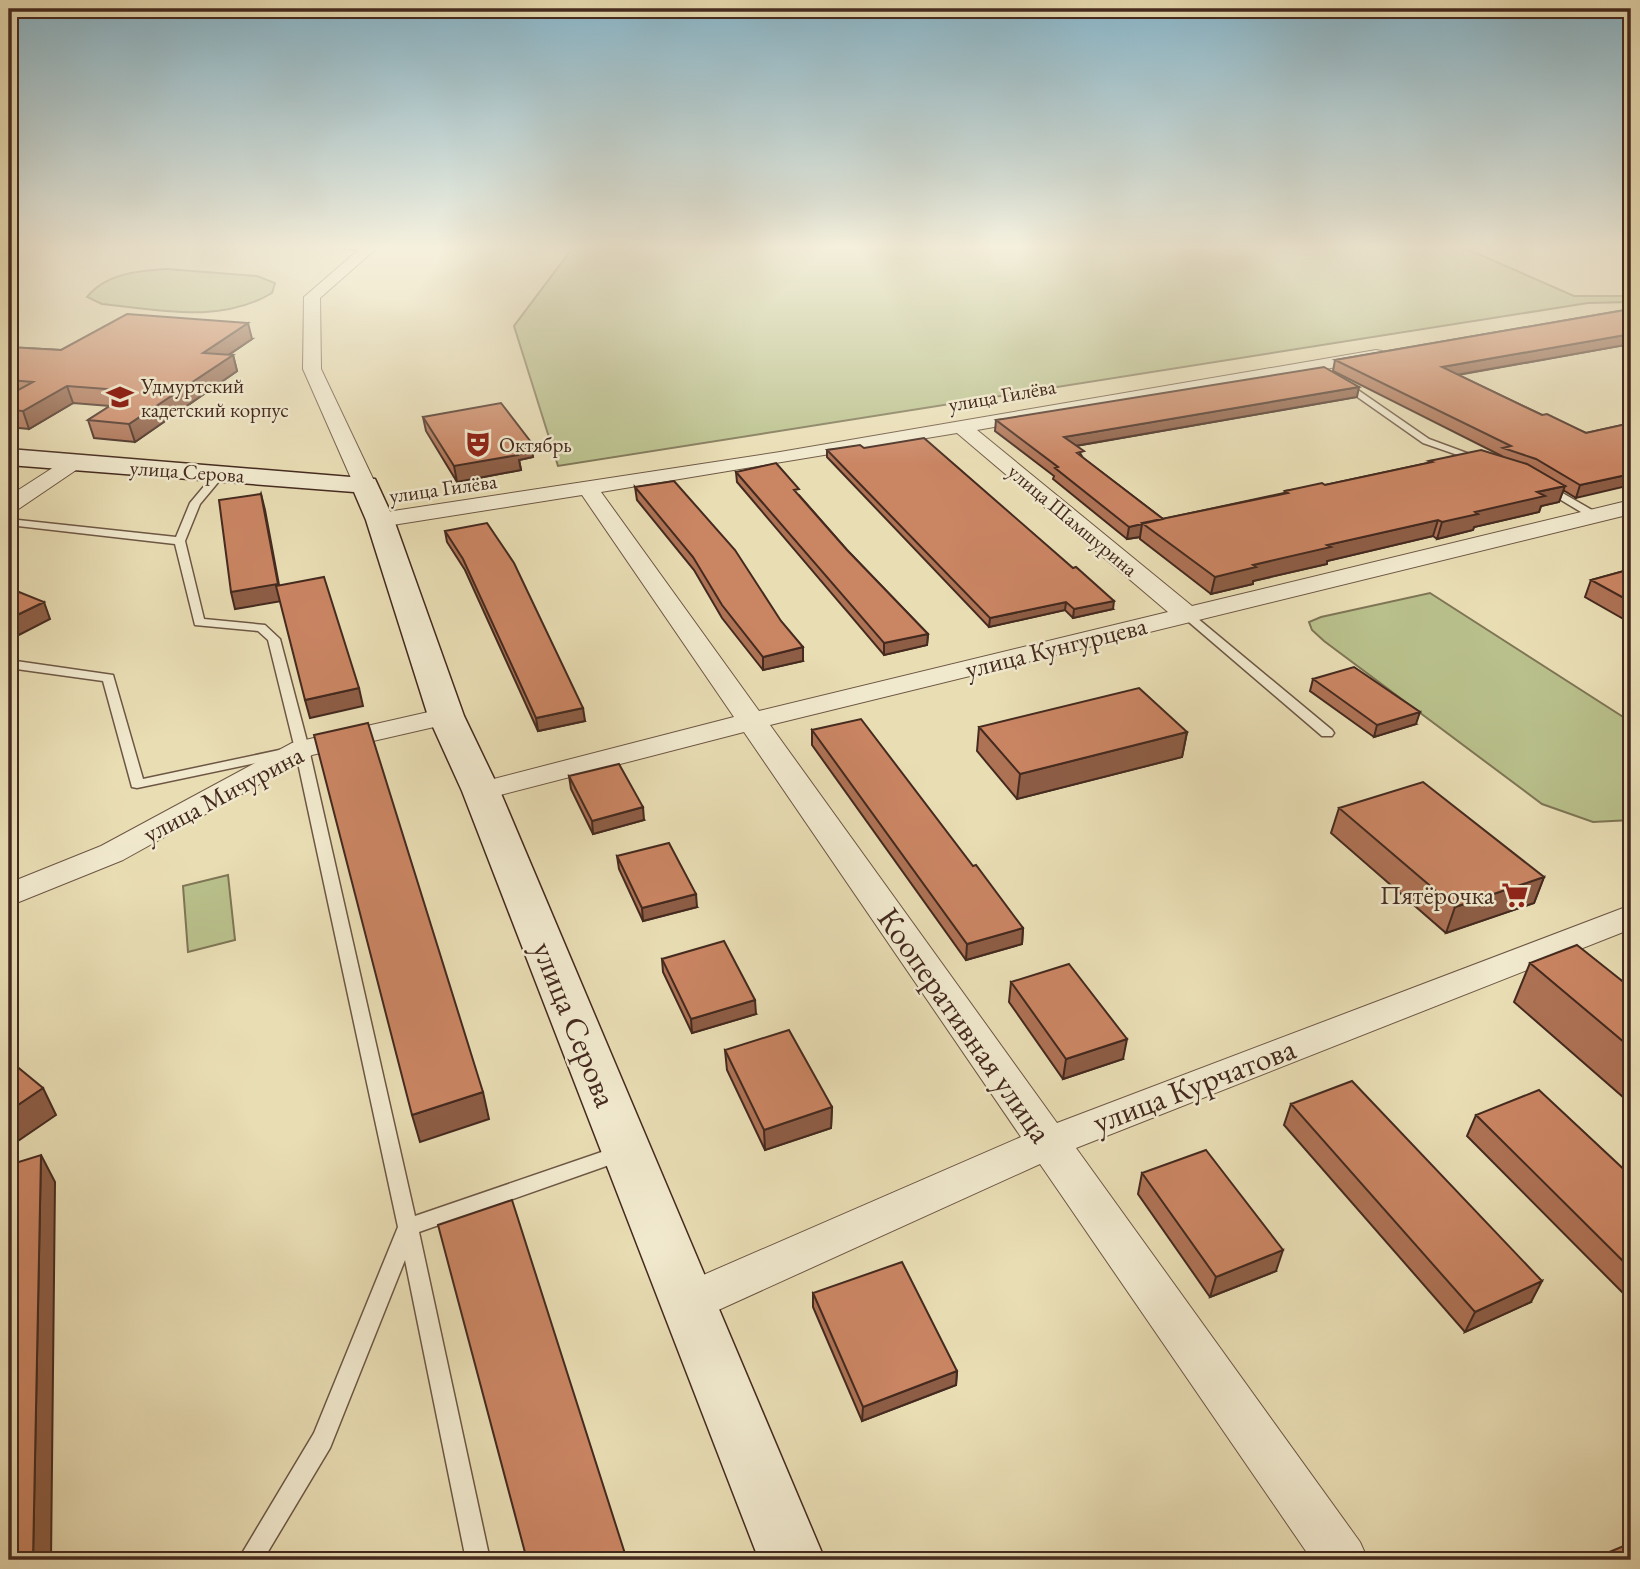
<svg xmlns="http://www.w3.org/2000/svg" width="1640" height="1569" font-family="'EB Garamond',serif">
<rect width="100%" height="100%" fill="#e9ddb4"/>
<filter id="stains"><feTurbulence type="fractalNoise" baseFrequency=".00286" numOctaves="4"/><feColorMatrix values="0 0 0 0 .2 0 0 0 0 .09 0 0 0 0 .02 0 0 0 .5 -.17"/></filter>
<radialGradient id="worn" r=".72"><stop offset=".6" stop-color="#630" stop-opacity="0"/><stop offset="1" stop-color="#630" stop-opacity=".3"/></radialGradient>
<path fill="#b9c08b" stroke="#7e7555" stroke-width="2" d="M574,246H1460L1574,296H1631V302L1588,303L558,466L514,326Z
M167,269L257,276L275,283L272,293C220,324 160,310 102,304L87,297C106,273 139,271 167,269Z
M1430,593L1631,722V820L1593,822L1542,804L1324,641L1312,630L1309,622L1321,617Z
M228,875L235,940L188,952L183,886Z"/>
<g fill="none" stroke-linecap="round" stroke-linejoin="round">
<defs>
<path id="service" d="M321,246H360L372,249L369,251Z
M1342,379L1429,439L1483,459L1475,461L1423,443L1339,384V380Z
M216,472L225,474L200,504L185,541L204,619L265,625L280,639L309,749L415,1216L622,1145L629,1148L631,1153L629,1158L419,1232L490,1560H466L405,1260L330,1448L263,1560H238L314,1433L398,1227L295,749L268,640L258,631L195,625L175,544L9,525V519L176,537L190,503Z
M1545,483L1599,514L1600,516L1595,519L1591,518L1541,488L1540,486Z
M1187,611L1191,613L1332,730L1334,733L1332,736H1322L1183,617L1181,615Z
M9,660L113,675L143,779L284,749L291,753L284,757L137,788L132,787L103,681L9,668Z"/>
<path id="minor" d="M363,246H379L320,298L321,369L376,485L373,490H357L354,485L303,369L304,297Z
M1376,350L1382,351L1385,355L1382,359L977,430L1192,606L1631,500V514L770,725L1057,1123L1631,905V929L1076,1148L1360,1542L1368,1560H1312L1040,1164L703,1317L687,1323L671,1317L665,1303L671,1289L1021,1137L744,732L481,800L470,797L466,791L470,785L734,717L582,495L380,527L372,525L369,520L372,515L380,513L780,452ZM957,433L1168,612L759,711L601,492Z
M75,456L82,458L85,462L82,466L17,510L9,512V496L68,458Z
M446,708L456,710L460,716L456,722L312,755L123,860L9,906V883L101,846L292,743Z"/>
<path id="secondary" d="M9,449L375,479L394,520L464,716L500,791L825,1560H759L462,791L428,716L366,520L354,492L9,465Z"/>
</defs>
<use href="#service" stroke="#6d5744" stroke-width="3"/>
<use href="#minor" stroke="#6d5744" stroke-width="2"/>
<use href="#secondary" stroke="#442a1f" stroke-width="3"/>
<use href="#service" fill="#f1e9ce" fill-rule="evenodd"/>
<use href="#minor" fill="#f1e9ce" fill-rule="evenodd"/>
<use href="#secondary" fill="#f1e9ce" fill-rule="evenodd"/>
</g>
<path fill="#ae7255" stroke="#442a1f" stroke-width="2" d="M1631,309V344L1458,375L1542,415L1586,433L1631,423L1576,498L1563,490L1559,502L1541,506L1539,512L1474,527L1473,530L1437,539L1433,536L1327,561V564L1253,581V584L1211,594L1140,539V537L1127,539L1053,479L1054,476L995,431L996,420L1357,397L1076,446L1083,458L1163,519L1284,493L1285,491L1325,485L1428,463L1429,461L1500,455L1333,371L1335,360Z
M252,339L229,355H233L237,371L135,442L94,438L88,420L110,406L73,403L29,429L9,427V347L61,350Z
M423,417L531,442L533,457L519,460L521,470L457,482L426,431Z
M864,448L1113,609L1073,618L1065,610L989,627L827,457V450Z
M736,472L799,495L847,550L928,634L927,645L884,655L737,482Z
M635,487L803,661L763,670L722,618L694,570L637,500Z
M445,531L585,721L538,731L465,570L447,542Z
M1631,569V620L1627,621L1585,597L1591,580Z
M1313,679L1416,724L1374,737L1310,691Z
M979,727L1187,732L1182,757L1017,799L977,751Z
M812,730L1023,928L1022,944L966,960L812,745Z
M569,776L644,820L593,834L571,789Z
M1339,808L1544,877L1534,903L1446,933L1331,833Z
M617,856L697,907L643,921L619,869Z
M662,959L756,1014L692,1033L663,972Z
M1530,963L1631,988V1104L1514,1002Z
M1011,982L1123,1059L1063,1079L1009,1002Z
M725,1050L832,1107L831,1128L765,1150L727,1070Z
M1291,1104L1531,1302L1465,1332L1284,1125Z
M1476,1115L1631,1176V1297L1628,1298L1467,1136Z
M1142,1173L1276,1271L1210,1297L1138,1194Z
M813,1293L957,1371L956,1385L862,1421L813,1307Z"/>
<path fill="#8d5d45" stroke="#442a1f" stroke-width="2" d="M248,323L252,339L207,369L203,353Z
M1631,334V344L1439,378L1442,367Z
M233,355L237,371L135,442L129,424Z
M67,386L73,403L29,429L23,411Z
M1359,387L1357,397L1063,448L1064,437Z
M531,442L533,457L519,460L521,470L457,482L454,466L512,446Z
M1631,474V485L1576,498L1580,485Z
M1565,486L1559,502L1541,506L1539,512L1474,527L1473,530L1437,539L1442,522L1537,492Z
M261,494L265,510L282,601L235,609L231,592Z
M1438,520L1433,536L1327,561V564L1253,581V584L1211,594L1215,577L1253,565L1327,545Z
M1142,524L1140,537L1127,539L1129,527Z
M1114,601L1113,609L1073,618L1074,609Z
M44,602L50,619L11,639L9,634V619Z
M1066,602L1065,610L989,627L990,618Z
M1631,609V620L1627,621Z
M928,634L927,645L884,655V643Z
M803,647V661L763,670V657Z
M359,688L363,706L310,718L305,700Z
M583,708L585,721L538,731L536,718Z
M1420,712L1416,724L1374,737L1377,725Z
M1187,732L1182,757L1017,799L1020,774Z
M643,807L644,820L593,834L592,821Z
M1544,877L1534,903L1446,933L1455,907Z
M696,894L697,907L643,921L642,908Z
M1023,928L1022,944L966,960L967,944Z
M755,1000L756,1014L692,1033L691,1019Z
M1127,1039L1123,1059L1063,1079L1066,1059Z
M43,1088L56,1115L9,1147V1111Z
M483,1092L489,1119L420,1142L412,1115Z
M832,1107L831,1128L765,1150L764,1130Z
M41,1155L55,1182L51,1560H33Z
M1283,1250L1276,1271L1210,1297L1216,1277Z
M1542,1281L1531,1302L1465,1332L1475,1312Z
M957,1371L956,1385L862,1421L863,1407Z"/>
<path fill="#ca8563" stroke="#442a1f" stroke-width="2" d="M1631,309V334L1442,367L1542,415L1547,414L1586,433L1631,423V474L1580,485L1536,459L1503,448L1511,446L1335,360Z
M127,314L248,323L203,353L233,355L129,424L88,420L133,391L67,386L23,411L9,410V395L33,382L9,380V347L61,350Z
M1324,367L1359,387L1064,437L1084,451L1077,453L1163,519L1129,527L1055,468L1058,467L996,420Z
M501,403L531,442L512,446L518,455L454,466L423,417Z
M924,438L1073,568L1076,567L1114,601L1074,609L1066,602L990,618L827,450L860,445L864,448Z
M1481,450L1527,464L1565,486L1537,492L1545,496L1475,512L1478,514L1442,522L1438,520L1327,545L1331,547L1253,565L1256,567L1215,577L1142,523L1288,493L1285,491L1322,483L1325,485L1432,462L1429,461Z
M776,463L799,489L794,490L847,550L928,634L884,643L736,472Z
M674,481L735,550L781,621L803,647L763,657L722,605L693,557L635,487Z
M261,494L278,584L231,592L219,500Z
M487,523L514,563L583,708L536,718L463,559L445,531Z
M1631,569V602L1591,580Z
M324,577L359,688L305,700L276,586Z
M9,588L44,602L9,619Z
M1354,667L1420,712L1377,725L1313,679Z
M1139,688L1187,732L1020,774L979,727Z
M861,719L973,866L976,865L1023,928L967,944L812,730Z
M368,723L483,1092L412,1115L314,735Z
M619,764L643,807L592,821L569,776Z
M1423,782L1544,877L1455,907L1339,808Z
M669,843L696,894L642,908L617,856Z
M724,941L755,1000L691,1019L662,959Z
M1577,945L1631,988V1048L1530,963Z
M1069,964L1127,1039L1066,1059L1011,982Z
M789,1030L832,1107L764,1130L725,1050Z
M9,1060L43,1088L9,1111Z
M1352,1081L1542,1281L1475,1312L1291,1104Z
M1539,1090L1631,1176V1269L1476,1115Z
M1206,1150L1283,1250L1216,1277L1142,1173Z
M41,1155L33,1560H9V1165Z
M512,1200L627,1560H527L438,1225Z
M902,1262L957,1371L863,1407L813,1293Z
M1631,1543V1560H1590Z
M989,1554L993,1560H977Z"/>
<linearGradient id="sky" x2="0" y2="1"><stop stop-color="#88b8ce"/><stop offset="0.53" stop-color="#f5f0dd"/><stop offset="1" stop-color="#f5f0dd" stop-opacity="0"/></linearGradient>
<rect width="1640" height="466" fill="url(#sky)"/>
<defs>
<symbol id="school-bare" viewBox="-9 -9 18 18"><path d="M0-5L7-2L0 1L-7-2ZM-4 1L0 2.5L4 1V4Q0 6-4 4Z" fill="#8f2418" stroke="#f1e9ce" stroke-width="2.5" paint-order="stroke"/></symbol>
<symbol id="theatre-bare" viewBox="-9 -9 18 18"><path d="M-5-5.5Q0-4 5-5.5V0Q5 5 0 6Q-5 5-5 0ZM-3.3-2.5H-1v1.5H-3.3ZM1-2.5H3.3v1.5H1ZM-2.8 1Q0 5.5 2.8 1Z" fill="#8f2418" stroke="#f1e9ce" stroke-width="2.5" paint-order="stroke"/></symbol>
<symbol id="supermarket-bare" viewBox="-9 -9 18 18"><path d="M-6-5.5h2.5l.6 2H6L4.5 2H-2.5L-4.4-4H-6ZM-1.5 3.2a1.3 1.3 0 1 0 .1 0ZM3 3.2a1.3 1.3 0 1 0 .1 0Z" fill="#8f2418" stroke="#f1e9ce" stroke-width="2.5" paint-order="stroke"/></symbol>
</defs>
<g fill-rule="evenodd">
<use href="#school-bare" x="101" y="378" width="38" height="38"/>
<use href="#theatre-bare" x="459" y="425" width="38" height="38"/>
<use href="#supermarket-bare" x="1496" y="876" width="38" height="38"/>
</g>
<g text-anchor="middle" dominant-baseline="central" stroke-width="5" stroke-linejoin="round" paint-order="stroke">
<g font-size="21" fill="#442a1f" stroke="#f1e9ce" text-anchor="start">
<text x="141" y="385">Удмуртский<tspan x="141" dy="24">кадетский корпус</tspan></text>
<text x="499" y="444">Октябрь</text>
</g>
<g font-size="21" fill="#442a1f" stroke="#f1e9ce">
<text transform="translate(1002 395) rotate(-10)">улица Гилёва</text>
<text transform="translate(187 471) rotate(4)">улица Серова</text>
<text transform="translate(443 488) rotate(-8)">улица Гилёва</text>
<text transform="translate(1073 520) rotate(40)">улица Шамшурина</text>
</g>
<g font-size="26" fill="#442a1f" stroke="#f1e9ce">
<text transform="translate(1056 647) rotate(-14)">улица Кунгурцева</text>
<text transform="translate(223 794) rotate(-28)">улица Мичурина</text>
</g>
<g font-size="26" fill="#442a1f" stroke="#f1e9ce" text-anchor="end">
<text x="1494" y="895">Пятёрочка</text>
</g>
<g font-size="32" fill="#442a1f" stroke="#f1e9ce">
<text transform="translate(575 1024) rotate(68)">улица Серова</text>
<text transform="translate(965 1025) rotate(55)">Кооперативная улица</text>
<text transform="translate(1194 1085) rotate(-21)">улица Курчатова</text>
</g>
</g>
<rect width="1640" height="1569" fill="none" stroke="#e9ddb4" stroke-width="35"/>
<rect x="10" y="10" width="1619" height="1548" fill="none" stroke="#442a1f" stroke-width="3.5"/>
<rect x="18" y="18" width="1605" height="1534" fill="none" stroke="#442a1f" stroke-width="2"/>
<rect width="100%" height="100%" filter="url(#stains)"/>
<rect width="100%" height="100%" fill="url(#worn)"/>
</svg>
